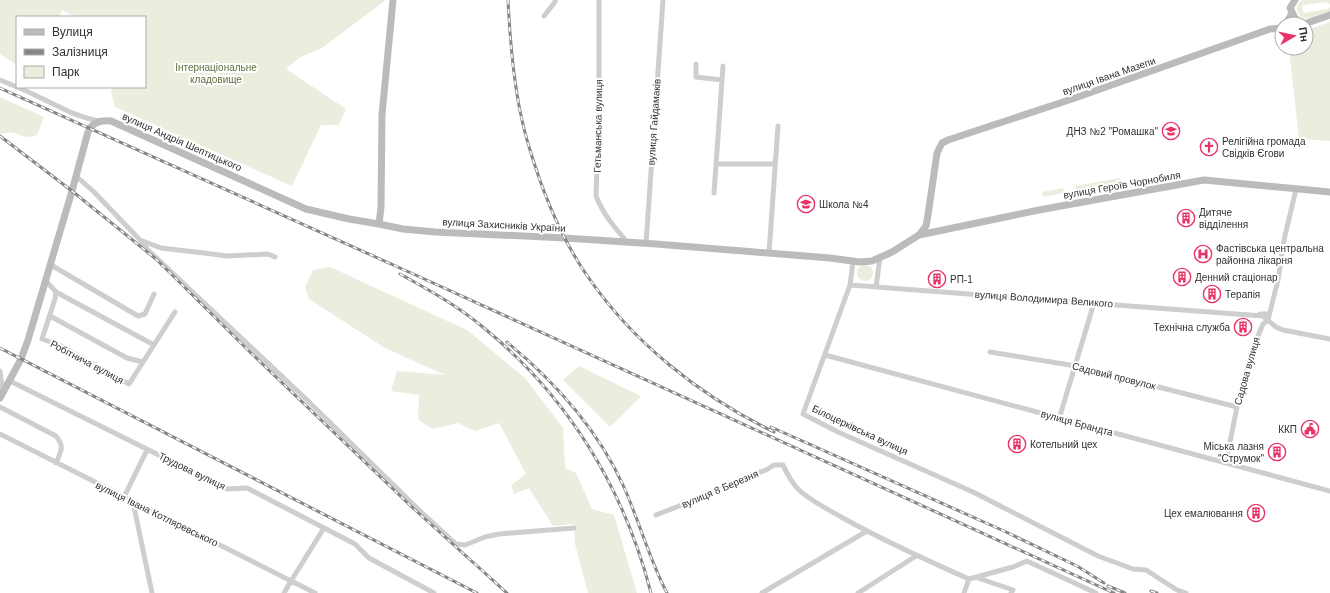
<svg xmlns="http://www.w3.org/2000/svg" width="1330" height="593" font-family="Helvetica,sans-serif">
<rect width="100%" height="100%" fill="#fff"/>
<path fill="#eaeedf" d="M0,0H386L322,48L299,58L286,69L346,109L339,125H321L292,186L115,107L111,92L112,87H145V17H76L62,10L59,17H17V65L0,54Z
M1302,0H1330V4H1328L1327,2L1303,5L1302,8L1304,13L1328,9L1330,7V12C1321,15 1303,25 1298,12C1296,7 1298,3 1302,0Z
M1330,22V141L1299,139L1289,48H1306V30Z
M0,97L44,117L37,135C26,139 25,136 14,133C11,132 5,133 1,134L0,133Z
M1120,178L1121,183L1076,191L1075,186Z
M1063,188L1064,193L1043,197L1042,192Z
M857 273a8 8 0 1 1 16 0a8 8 0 1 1-16 0Z
M330,267L467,330L525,378L563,428L565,468L576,473L592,509L614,515L637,593H588L575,544L574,524L553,526L529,488L514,494L511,485L526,474L499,423L475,431L458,423L433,429L418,420L419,395L391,391L397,371L445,375L385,348L309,299L305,287L313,270Z
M579,366L641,396L610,427L563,380Z"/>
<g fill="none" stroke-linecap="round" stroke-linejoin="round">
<path stroke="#cecece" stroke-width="5" d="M599,0V114L596,196C603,214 615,228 628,243
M544,16L555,2V0
M696,64V77L722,80
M0,80L17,87
M17,87C45,98 71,117 101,121
M716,164H775
M76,176L94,192L140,240L161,248L204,253L227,256L268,254L275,257
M714,193L723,66
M140,240L148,250L307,400L420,511L456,544L465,545L485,537L499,534L574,528
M646,244L663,0
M769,253L778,126
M880,258L876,287L1263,316L1276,327L1283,330L1330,339
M853,262L850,285L803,414L838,432L973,492L1098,556L1133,569L1146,570L1177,590L1186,593
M51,265L138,316L145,314L154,294
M46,281L56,292L154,345
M850,285L879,287
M56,292L55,299L42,339L59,345L129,384L175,312
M1260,314H1269
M50,316L127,358L143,362
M990,352L1076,366L1237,407
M825,355L1330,491
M0,371L3,392
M10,381L227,489L247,488L355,544L369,558L434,593
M0,407L56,436C65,447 61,451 56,463
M1059,419L1094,303
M0,434L315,593
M1226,462L1237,407L1252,350L1263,324L1268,320L1278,280L1284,240L1296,189
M124,497L147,450
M133,502L152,593
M656,515L715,492L738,480L766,470L774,465H783C787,474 792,483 799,490C812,502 828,509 843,518C884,541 926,560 969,579
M978,578L1013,590L1011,593
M284,593L291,581L324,528
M762,593L867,531
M858,593L916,556
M964,593L969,579L1013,567L1027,561L1096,593"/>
<path stroke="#bbb" stroke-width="7" d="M1295,0L1290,8L1295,18L1302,24
M1286,24L1292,13
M1304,24L1330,15
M379,224L381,207L382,115L393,0
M919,235L1039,210L1204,180L1330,192
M0,398L21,359L28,340L72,191L88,132C92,122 101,120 111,121L306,209L349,219L379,224L403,229L435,232L565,238L656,244L830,258L860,262L872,261L892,252L919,235L926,226L928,215L937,153L942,143L948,140L1075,98L1270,29L1282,28"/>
<defs>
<path id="rail" d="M508,0C510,40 513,81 522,120C524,130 527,140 530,150C543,193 560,236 586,274C632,342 700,396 774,432
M0,88L420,277L1114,593
M0,136L72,191L156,259L251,353L414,509L507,593
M400,274C429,290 458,306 484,328C568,397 624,488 651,593
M507,342C554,381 597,428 623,485C639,520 649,559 667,593
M0,348L477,593
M771,427L1004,531L1077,566L1104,583
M1108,586L1125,593
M1151,591L1157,593"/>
</defs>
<use href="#rail" stroke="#868686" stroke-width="3"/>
<use href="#rail" stroke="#fff" stroke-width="1.5" stroke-dasharray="4.5" stroke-linecap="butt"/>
</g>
<defs>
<symbol id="school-ring" viewBox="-11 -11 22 22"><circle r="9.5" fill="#fff" stroke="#e73366" stroke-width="1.5"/><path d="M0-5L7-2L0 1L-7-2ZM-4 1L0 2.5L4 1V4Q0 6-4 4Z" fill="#e73366"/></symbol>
<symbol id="church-ring" viewBox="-11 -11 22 22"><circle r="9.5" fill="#fff" stroke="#e73366" stroke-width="1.5"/><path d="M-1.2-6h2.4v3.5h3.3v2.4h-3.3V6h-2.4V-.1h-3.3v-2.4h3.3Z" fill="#e73366"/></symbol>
<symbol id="building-ring" viewBox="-11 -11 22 22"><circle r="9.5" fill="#fff" stroke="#e73366" stroke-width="1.5"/><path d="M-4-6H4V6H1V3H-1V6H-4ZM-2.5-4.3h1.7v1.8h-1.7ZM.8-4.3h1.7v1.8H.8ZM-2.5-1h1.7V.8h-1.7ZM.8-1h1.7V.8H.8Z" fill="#e73366"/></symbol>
<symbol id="hospital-ring" viewBox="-11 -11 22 22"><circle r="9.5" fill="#fff" stroke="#e73366" stroke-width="1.5"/><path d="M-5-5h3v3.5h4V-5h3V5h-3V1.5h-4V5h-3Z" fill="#e73366"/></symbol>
<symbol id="civic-ring" viewBox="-11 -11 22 22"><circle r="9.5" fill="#fff" stroke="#e73366" stroke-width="1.5"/><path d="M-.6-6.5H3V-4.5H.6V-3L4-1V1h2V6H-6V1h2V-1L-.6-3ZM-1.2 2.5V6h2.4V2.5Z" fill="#e73366"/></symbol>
</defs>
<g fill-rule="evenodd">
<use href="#school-ring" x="1161" y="121" width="20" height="20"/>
<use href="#church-ring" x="1199" y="137" width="20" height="20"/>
<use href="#school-ring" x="796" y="194" width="20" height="20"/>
<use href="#building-ring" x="1176" y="208" width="20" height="20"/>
<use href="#hospital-ring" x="1193" y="244" width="20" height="20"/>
<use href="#building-ring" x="1172" y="267" width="20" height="20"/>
<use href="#building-ring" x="927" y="269" width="20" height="20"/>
<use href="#building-ring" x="1202" y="284" width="20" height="20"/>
<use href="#building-ring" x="1233" y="317" width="20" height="20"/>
<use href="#civic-ring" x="1300" y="419" width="20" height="20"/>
<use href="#building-ring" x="1007" y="434" width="20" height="20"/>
<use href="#building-ring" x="1267" y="442" width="20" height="20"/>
<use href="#building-ring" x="1246" y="503" width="20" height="20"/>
</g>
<g text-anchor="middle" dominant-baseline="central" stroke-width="4" stroke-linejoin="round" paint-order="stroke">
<g font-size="10" fill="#5e6e3d" stroke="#fff">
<text x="216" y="67">Інтернаціональне<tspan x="216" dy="12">кладовище</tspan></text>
</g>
<g font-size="10" fill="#313131" stroke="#fff">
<text transform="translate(1109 76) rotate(-19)">вулиця Івана Мазепи</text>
<text transform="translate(654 122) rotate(-86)">вулиця Гайдамаків</text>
<text transform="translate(598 126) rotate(-89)">Гетьманська вулиця</text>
<text transform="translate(182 142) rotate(24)">вулиця Андрія Шептицького</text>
<text transform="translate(1122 185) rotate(-10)">вулиця Героїв Чорнобиля</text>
<text transform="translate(504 225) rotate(3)">вулиця Захисників України</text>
<text transform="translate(1044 299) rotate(4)">вулиця Володимира Великого</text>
<text transform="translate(87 362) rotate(28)">Робітнича вулиця</text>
<text transform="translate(1247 371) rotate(-74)">Садова вулиця</text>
<text transform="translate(1114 376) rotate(14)">Садовий провулок</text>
<text transform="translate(1077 423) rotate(15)">вулиця Брандта</text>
<text transform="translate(860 430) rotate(25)">Білоцерківська вулиця</text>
<text transform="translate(192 471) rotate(26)">Трудова вулиця</text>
<text transform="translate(720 489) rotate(-23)">вулиця 8 Березня</text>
<text transform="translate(157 514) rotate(26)">вулиця Івана Котляревського</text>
</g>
<g font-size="10" fill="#313131" stroke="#fff" text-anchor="start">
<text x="1158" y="131" text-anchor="end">ДНЗ №2 "Ромашка"</text>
<text x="1222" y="141">Релігійна громада<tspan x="1222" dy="12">Свідків Єгови</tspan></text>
<text x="819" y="204">Школа №4</text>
<text x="1199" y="212">Дитяче<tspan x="1199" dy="12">відділення</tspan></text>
<text x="1216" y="248">Фастівська центральна<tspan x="1216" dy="12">районна лікарня</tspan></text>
<text x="1195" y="277">Денний стаціонар</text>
<text x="950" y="279">РП-1</text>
<text x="1225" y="294">Терапія</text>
<text x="1230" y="327" text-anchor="end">Технічна служба</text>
<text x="1297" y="429" text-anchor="end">ККП</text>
<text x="1030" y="444">Котельний цех</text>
<text x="1264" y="446" text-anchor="end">Міська лазня<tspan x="1264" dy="12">"Струмок"</tspan></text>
<text x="1243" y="513" text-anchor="end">Цех емалювання</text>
</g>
</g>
<rect x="16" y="16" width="130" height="72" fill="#ffffff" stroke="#adadad"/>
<rect x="24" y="29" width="20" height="6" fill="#bbbbbb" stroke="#adadad"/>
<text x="52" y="36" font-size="12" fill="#313131">Вулиця</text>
<rect x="24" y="49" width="20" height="6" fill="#868686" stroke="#adadad"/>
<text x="52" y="56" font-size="12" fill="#313131">Залізниця</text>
<rect x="24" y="66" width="20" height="12" fill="#eaeedf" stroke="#adadad"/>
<text x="52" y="76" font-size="12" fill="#313131">Парк</text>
<g transform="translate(1294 36) rotate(81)"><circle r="19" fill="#ffffff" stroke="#adadad"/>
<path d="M0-3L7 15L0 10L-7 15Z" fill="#e73366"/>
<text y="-6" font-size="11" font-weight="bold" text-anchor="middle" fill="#313131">Пн</text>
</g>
</svg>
